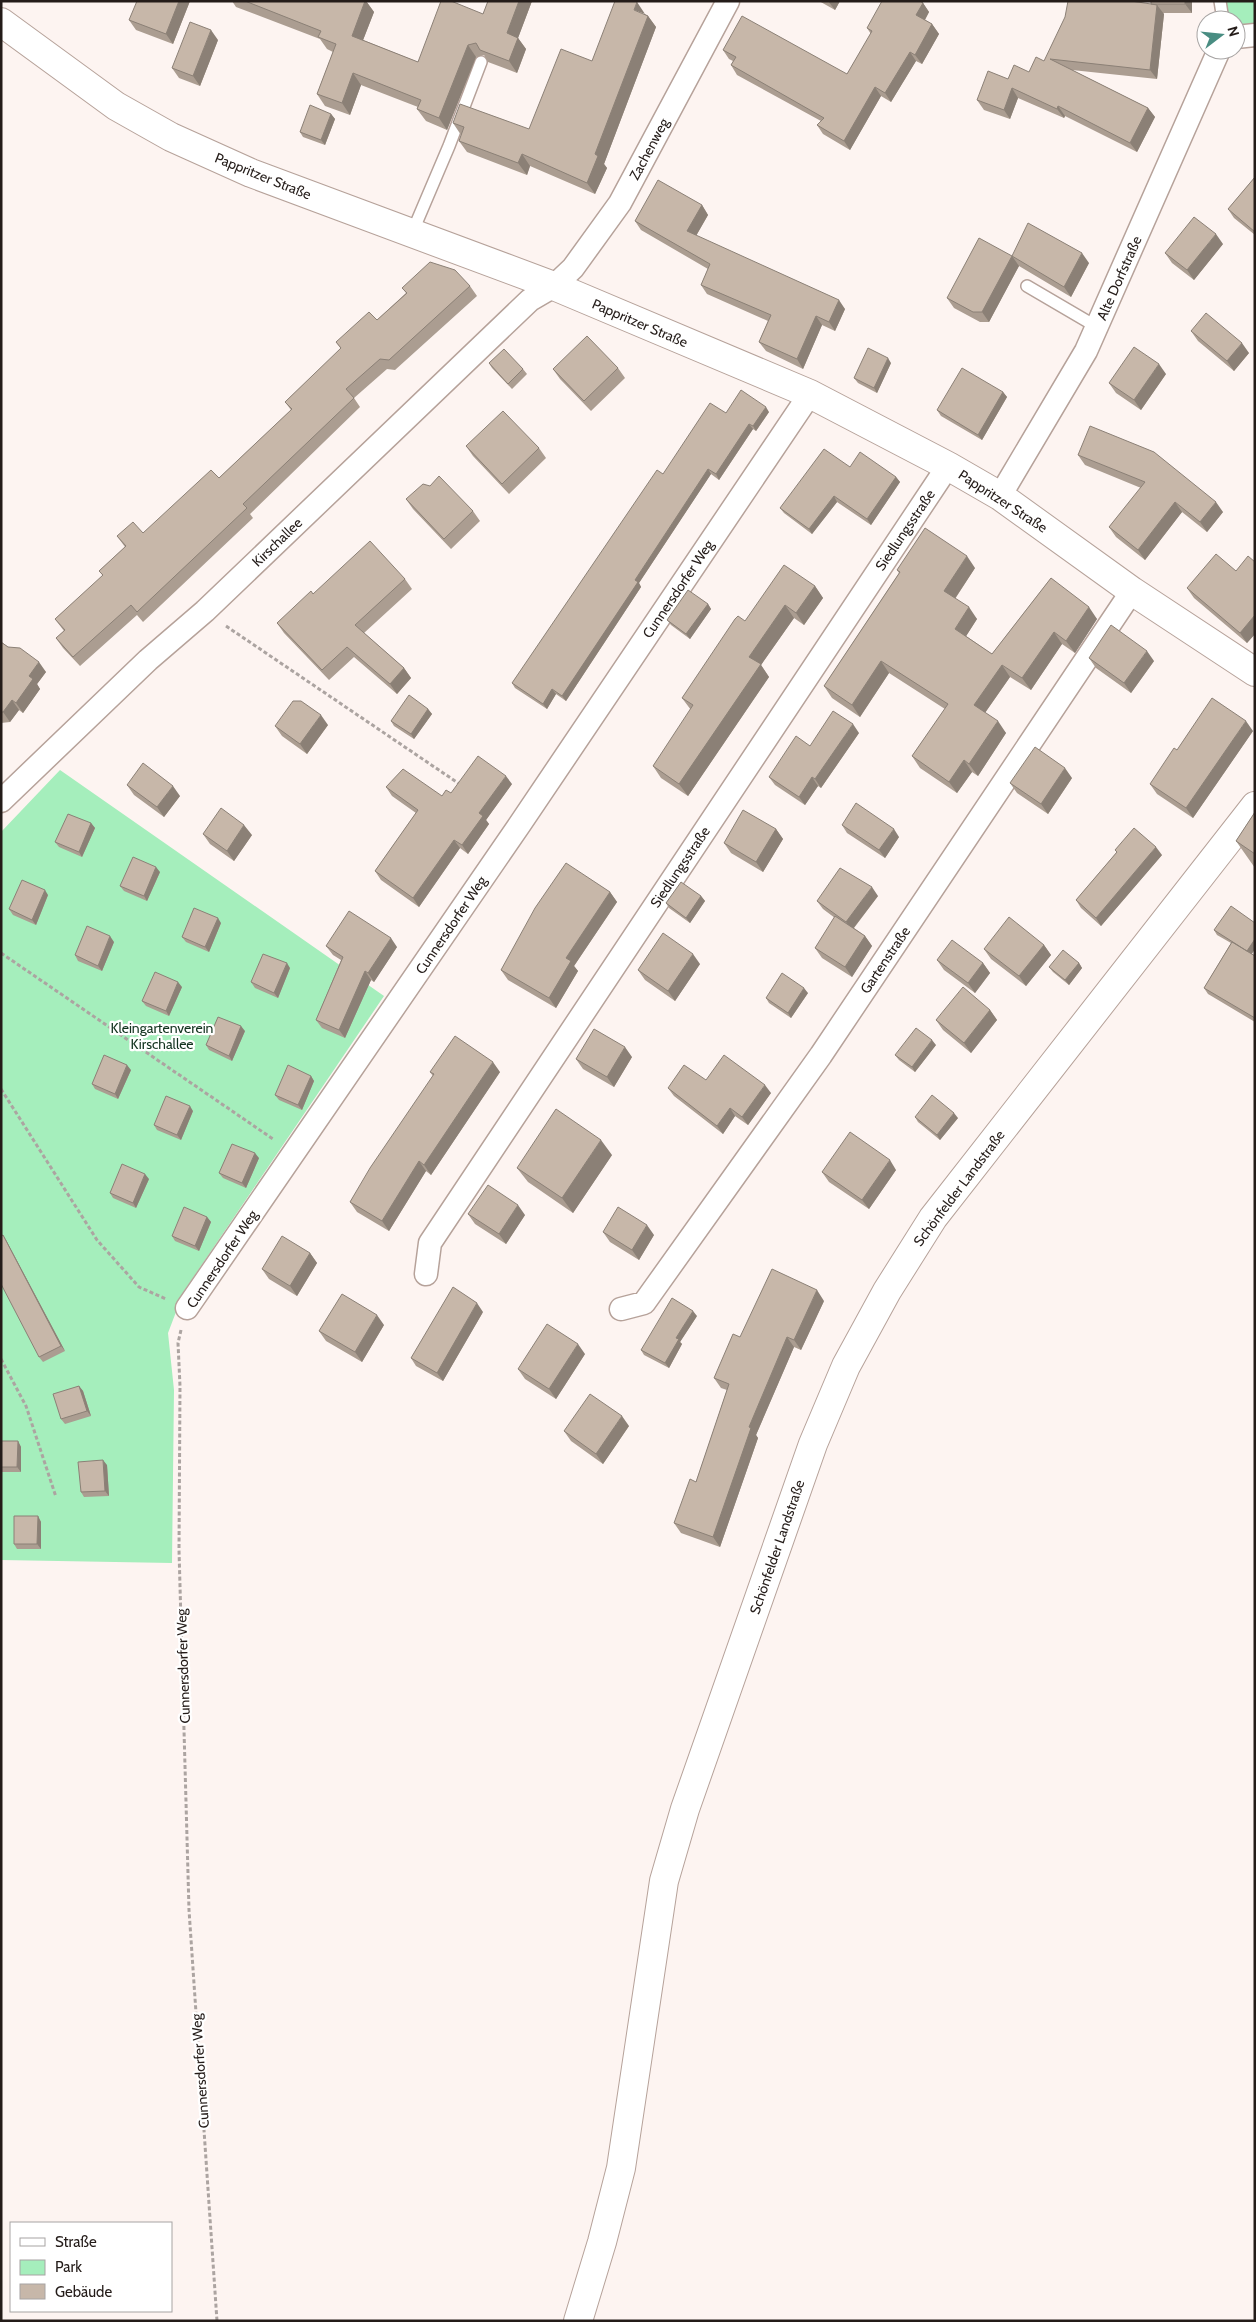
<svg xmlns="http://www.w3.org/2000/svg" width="1256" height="2322" font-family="Cabin,sans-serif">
<rect width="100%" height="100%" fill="#fdf4f1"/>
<path fill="#a5eebc" d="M1220,1H1255V35L1236,37V20H1223Z
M60,770L384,996L184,1291L168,1333L174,1390L172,1563L1,1560V832Z"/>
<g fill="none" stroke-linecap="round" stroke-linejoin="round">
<defs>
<path id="service" d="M1220,1L1223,20
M412,233L449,146L481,62
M1027,286L1097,327"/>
<path id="minor" d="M1236,37L1255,35
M1000,496L1086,351L1219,50
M1,801L148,660L205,611L530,300L554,286L573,268L620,203L728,1
M426,1274L430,1243L948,466
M187,1308L520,824L810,394
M621,1309L644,1303L821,1055L1132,591"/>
<path id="tertiary" d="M1,22L116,106L171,137L251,173L554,286L810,394L948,466L1000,496L1132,591L1255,672
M578,2321L602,2242L621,2168L664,1881L685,1809L813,1444L846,1366L887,1291L933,1218L1255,806"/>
</defs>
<use href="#service" stroke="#b6a29a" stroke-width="14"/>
<use href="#minor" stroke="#b6a29a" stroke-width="25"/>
<use href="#tertiary" stroke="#b6a29a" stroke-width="30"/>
<path stroke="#aca4a1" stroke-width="3" stroke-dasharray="4 2.5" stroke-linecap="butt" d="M226,626L461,785
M1,953L273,1139
M1,1089L97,1240L139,1287L166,1299
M181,1330L178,1343L180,1386L179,1550L189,1910L217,2321
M1,1359L26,1406L56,1497"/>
<use href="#service" stroke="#fff" stroke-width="11"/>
<use href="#minor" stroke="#fff" stroke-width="22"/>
<use href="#tertiary" stroke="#fff" stroke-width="28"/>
</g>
<path fill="#ab9d91" d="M190,1L173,44L136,30L129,20Z
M232,1H366L374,12L363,40L418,62L483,14L488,1H532L518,38L526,49L517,73L488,62L484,55L476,57L447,130L426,121L417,109L418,107L361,85L350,115L325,106L317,94L333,52L327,49L320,39L236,7Z
M819,1H840L835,10Z
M1151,1H1192V13H1163L1164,14L1157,79L1072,70L1148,108L1155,117L1137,152L1065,116L1064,118L1018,98L1010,119L984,110L977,100L1008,79L1029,72L1044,61L1151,4Z
M923,3L929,12L925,20L932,24L939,34L922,64L916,61L891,102L881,96L850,150L823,134L817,125L821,121L737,75L731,65L733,61L729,59L723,50L847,74L871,34L867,28Z
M645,14L648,16L656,27L604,164L607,168L595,194L530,166L527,175L467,152L459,141L461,135L453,123L529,129L592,61Z
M218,40L200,86L179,78L172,68Z
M331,114L335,119L325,145L303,137L300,132Z
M1255,177V235L1234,218L1228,209Z
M702,205L708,215L696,236L845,309L835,331L822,325L803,369L766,351L759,342L768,321L707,294L701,285L708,269L641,230L635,221Z
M1223,244L1194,280L1172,263L1165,253Z
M1012,256L1089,263L1071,297L1019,266L989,322H980L954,308L947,298Z
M470,286L477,296L395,370L387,369L354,398L360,407L250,514L253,518L143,622L137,615L80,666L63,648L56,638L64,631L55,619L103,576L99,571L125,547L117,536L143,533L219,478L291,410L285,402L341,349L336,342L377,320L406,293L402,288Z
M1191,331L1249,353L1234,371L1198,341Z
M489,363L523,369L527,374L512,389L492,368Z
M891,363L877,393L858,383L854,378Z
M618,368L625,378L591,411L560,379L553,369Z
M1166,374L1141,410L1116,393L1109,383Z
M1003,392L1007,397L982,440L941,416L937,410Z
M769,412L756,431L753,429L719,480L711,474L639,583L641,587L566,701L556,694L547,709L515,688L512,683L663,474L726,413Z
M466,446L539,448L546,458L509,494L473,456Z
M1078,455L1223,512L1207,532L1182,512L1145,560L1116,537L1109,527L1141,488L1085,465Z
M850,467L896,477L900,482L871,525L837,502L812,534L784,513L780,508Z
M406,499L473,511L480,521L451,549L413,509Z
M1255,562V634L1247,643L1194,598L1187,588L1236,571Z
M975,568L955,599L977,619L966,636L992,654L1051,578L1097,619L1075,653L1062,644L1031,690L1010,677L985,713L1006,733L978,776L972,772L957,793L920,768L912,756L945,709L889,673L860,717L832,698L824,686L899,573L897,570Z
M405,579L412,589L364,633L404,668L411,678L397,694L354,657L329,680L284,633L277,623L313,594Z
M815,586L823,598L804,625L794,618L761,665L769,677L688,796L661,778L653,766L691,710L682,698L745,621Z
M708,604L711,609L690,639L671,625L667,620Z
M1,642L46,672L37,684L40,689L23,713L19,710L10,722L1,723Z
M1089,658L1154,661L1131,693L1096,668Z
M428,709L432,714L414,739L394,726L391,721Z
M328,725L307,754L282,736L275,726Z
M1253,731L1193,818L1157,794L1150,784L1177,750Z
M859,733L821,788L818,786L805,805L775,785L769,777L810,746Z
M1072,778L1048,814L1017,793L1010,783Z
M512,784L486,820L489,824L468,854L460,848L419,907L381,880L375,871L416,813L392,796L386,787L442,796L451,793Z
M127,785L180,796L164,817L134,795Z
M1255,812V868L1236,841Z
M91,823L95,828L82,857L59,847L55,842Z
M842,825L899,837L885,858L847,833Z
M776,829L783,839L763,872L731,853L724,843Z
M203,834L252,835L234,861L210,844Z
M1115,850L1162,855L1101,926L1081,908L1076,900L1117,852Z
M160,872L147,901L124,891L120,886Z
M610,892L617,902L574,966L578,971L556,1008L508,980L501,970Z
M48,895L36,925L13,915L9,909Z
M701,896L705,901L690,923L669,908L666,903Z
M878,896L854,928L865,936L872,946L852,977L822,958L815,948L835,918L823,909L817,901Z
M221,923L209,952L186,942L182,937Z
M1255,923V949L1252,954L1255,956V1022L1208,994L1204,988L1231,943L1217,935L1214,930Z
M114,942L102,971L78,961L75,955Z
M1044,945L1051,955L1026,986L991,959L984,949Z
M326,946L397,947L374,982L371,980L345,1038L322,1028L316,1020L341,960L333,955Z
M937,960L983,963L990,973L975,993L944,970Z
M1079,963L1082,968L1069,985L1053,972L1049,967Z
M700,964L675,1001L645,980L638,970Z
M290,968L278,998L255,988L251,982Z
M182,987L169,1016L146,1006L142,1001Z
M808,993L791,1018L769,1003L766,998Z
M990,1010L997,1020L971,1053L943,1030L936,1020Z
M245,1031L232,1061L209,1050L206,1045Z
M936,1045L915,1072L899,1060L895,1055Z
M632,1057L614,1087L583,1069L576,1059Z
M131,1070L118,1099L95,1089L92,1084Z
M430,1072H500L431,1175L426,1171L389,1231L357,1212L350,1202L433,1076Z
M311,1076L314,1081L302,1110L279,1100L275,1095Z
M706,1080L771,1093L748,1125L735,1116L723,1134L674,1096L668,1088Z
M193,1111L181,1140L157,1130L154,1125Z
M915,1117L958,1118L940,1140L918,1122Z
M612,1155L573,1213L528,1182L517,1168Z
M259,1158L246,1188L223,1178L219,1173Z
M896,1170L869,1209L829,1182L822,1172Z
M149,1179L136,1208L113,1198L110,1193Z
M468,1214L525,1215L506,1244L475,1224Z
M207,1217L211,1222L199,1251L175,1241L172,1236Z
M603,1232L654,1235L639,1260L610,1242Z
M3,1235L6,1240L65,1351L43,1362L39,1357Z
M310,1253L317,1263L297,1296L269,1279L262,1269Z
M824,1301L801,1350L794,1347L756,1435L758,1438L720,1547L681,1533L674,1523L696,1482L727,1390L721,1388L714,1378L740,1337Z
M483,1312L443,1381L416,1366L411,1358Z
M697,1316L680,1342L682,1344L669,1368L644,1355L641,1350Z
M384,1325L362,1362L326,1341L319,1331Z
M585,1354L556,1399L525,1379L518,1369Z
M79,1386L83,1391L91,1416L65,1424L61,1419Z
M629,1426L603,1464L571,1441L564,1431Z
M1,1441H18L21,1447V1472H1Z
M107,1465L109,1496L84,1497L81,1492Z
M38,1516L41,1522V1549H17L14,1544Z"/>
<path fill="#8b8076" d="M179,1H190L173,44L166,34Z
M365,1H366L374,12L360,48L352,36Z
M519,1H532L518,38L526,49L517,73L509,61L507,33Z
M828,1H840L835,10Z
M1185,1H1192V13L1185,4Z
M637,2L645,14L634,10Z
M923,3L929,12L922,25L916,15Z
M1157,5L1164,14L1157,79L1150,70Z
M648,16L656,27L604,164L607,168L595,194L587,183L595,154Z
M932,24L939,34L922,64L915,55Z
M211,30L218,40L200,86L193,76Z
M468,45L476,57L447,130L439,118Z
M910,52L916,61L891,102L885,93Z
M353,73L361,85L350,115L342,103Z
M875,87L881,96L850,150L844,141Z
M1012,88L1018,98L1010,119L1004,110Z
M1058,106L1065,116L1064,118L1057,109Z
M1148,108L1155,117L1137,152L1130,143Z
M331,114L335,119L325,145L321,140Z
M522,154L530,166L527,175L518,163Z
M702,205L708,215L693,241L687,231Z
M1216,234L1223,244L1194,280L1187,270Z
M1082,253L1089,263L1071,297L1064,287Z
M1012,256L1019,266L989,322L982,312Z
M839,300L845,309L835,331L829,322Z
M816,316L822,325L803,369L797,359Z
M1242,343L1249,353L1234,371L1227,361Z
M888,358L891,363L877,393L874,388Z
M1159,364L1166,374L1141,410L1134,400Z
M1003,392L1007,397L982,440L978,435Z
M766,407L769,412L756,431L753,426Z
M749,424L753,429L719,480L716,474Z
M708,469L711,474L639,583L641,587L566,701L562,696L635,580Z
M896,477L900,482L871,525L867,519Z
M834,496L837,502L812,534L809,529Z
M1175,502L1182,512L1145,560L1138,550Z
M1216,502L1223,512L1207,532L1200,522Z
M967,556L975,568L952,603L944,591Z
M815,586L823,598L804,625L796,613Z
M708,604L711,609L690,639L686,634Z
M785,605L794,618L761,665L769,677L688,796L679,784L749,657Z
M969,607L977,619L963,641L955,629Z
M1089,607L1097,619L1075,653L1066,641Z
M1255,615V634L1247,643L1240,633Z
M1054,632L1062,644L1031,690L1022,678Z
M1147,651L1154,661L1131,693L1124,683Z
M881,661L889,673L860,717L852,705Z
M39,662L46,672L37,684L40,689L23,713L16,703L29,676Z
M1002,665L1010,677L982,717L974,705Z
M404,668L411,678L397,694L390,684Z
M552,689L556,694L547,709L543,704Z
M12,700L19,710L10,722L3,712Z
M428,709L432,714L414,739L411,734Z
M321,715L328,725L307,754L300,744Z
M998,721L1006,733L978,776L969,764Z
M1246,721L1253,731L1193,818L1186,808Z
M853,724L859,733L821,788L815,779Z
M964,760L972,772L957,793L949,782Z
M1065,768L1072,778L1048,814L1041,804Z
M506,776L512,784L486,820L489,824L468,854L462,845L479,813Z
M812,777L818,786L805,805L799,797Z
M173,786L180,796L164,817L157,807Z
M91,823L95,828L82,857L79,852Z
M244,825L252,835L234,861L227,851Z
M776,829L783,839L763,872L756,862Z
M894,829L899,837L885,858L879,850Z
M454,840L460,848L419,907L413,898Z
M1156,847L1162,855L1101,926L1096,918Z
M156,867L160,872L147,901L144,896Z
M872,887L878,896L852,930L846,922Z
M45,890L48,895L36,925L32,920Z
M610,892L617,902L574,966L578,971L556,1008L549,998L566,958Z
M701,896L705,901L690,923L686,918Z
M218,918L221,923L209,952L205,947Z
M110,936L114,942L102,971L98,966Z
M865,936L872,946L852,977L845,967Z
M391,938L397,947L374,982L368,973Z
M1255,939V949L1250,956L1246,951Z
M1044,945L1051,955L1026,986L1019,976Z
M693,954L700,964L675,1001L668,991Z
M287,963L290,968L278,998L274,993Z
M983,963L990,973L975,993L968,983Z
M1079,963L1082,968L1069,985L1065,980Z
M365,971L371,980L345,1038L339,1030Z
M178,982L182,987L169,1016L166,1011Z
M804,988L808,993L791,1018L788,1013Z
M990,1010L997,1020L971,1053L964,1043Z
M241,1026L245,1031L232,1061L229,1056Z
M932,1040L936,1045L915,1072L912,1067Z
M625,1047L632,1057L614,1087L607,1077Z
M493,1062L500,1072L431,1175L424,1165Z
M127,1065L131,1070L118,1099L115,1094Z
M311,1076L314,1081L302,1110L298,1105Z
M765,1085L771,1093L748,1125L742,1117Z
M190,1106L193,1111L181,1140L177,1135Z
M730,1108L735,1116L723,1134L717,1126Z
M954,1113L958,1118L940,1140L937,1135Z
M601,1140L612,1155L573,1213L562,1198Z
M255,1153L259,1158L246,1188L242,1183Z
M890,1160L896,1170L869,1209L862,1200Z
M419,1161L426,1171L389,1231L382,1221Z
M145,1174L149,1179L136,1208L133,1203Z
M518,1205L525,1215L506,1244L499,1234Z
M207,1217L211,1222L199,1251L195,1246Z
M647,1225L654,1235L639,1260L632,1250Z
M3,1235L6,1240L65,1351L61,1346Z
M310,1253L317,1263L297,1296L290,1286Z
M817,1290L824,1301L801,1350L794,1340Z
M477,1303L483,1312L443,1381L437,1373Z
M693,1311L697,1316L680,1342L682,1344L669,1368L665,1363L676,1338Z
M377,1315L384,1325L362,1362L355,1352Z
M787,1337L794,1347L756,1435L758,1438L720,1547L713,1537L749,1427Z
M578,1344L585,1354L556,1399L549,1389Z
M79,1386L83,1391L91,1416L87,1411Z
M622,1416L629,1426L603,1464L596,1454Z
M18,1441L21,1447V1472L17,1467Z
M103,1460L107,1465L109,1496L105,1491Z
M38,1516L41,1522V1549L37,1544Z"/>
<path fill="#c7b7a9" stroke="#8b8076" d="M137,1H179L166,34L129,20Z
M245,1H365L352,36L418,62L441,1H451L483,14L488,1H519L507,33L518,38L509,61L480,50L476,43L468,45L439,118L417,109L421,100L353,73L342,103L317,94L336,44L318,37L321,31Z
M615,1H634L637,2L634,10L648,16L595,154L598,156L587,183L522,154L518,163L459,141L464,127L453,123L460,104L529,129L561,49L592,61Z
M882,1H920L923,3L916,15L932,24L915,55L910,52L885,93L875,87L844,141L817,125L824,118L731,65L736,57L723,50L742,16L847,74L872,31L867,28Z
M1068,1H1131L1151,4V1H1185V4H1151L1157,5L1150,70L1050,59L1148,108L1130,143L1058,106L1057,109L1012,88L1004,110L977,100L988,71L1008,79L1014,65L1029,72L1036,57L1044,61L1065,17Z
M190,22L211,30L193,76L172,68Z
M310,105L331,114L321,140L300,132Z
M1255,177V232L1228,209Z
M658,180L702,205L687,231L839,300L829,322L816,316L797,359L759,342L771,315L701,285L710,264L635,221Z
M1194,217L1216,234L1187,270L1165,253Z
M1028,223L1082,253L1064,287L1012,256Z
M979,238L1012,256L982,312H973L947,298Z
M430,262L455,270L470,286L389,360L380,359L346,389L354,398L243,504L247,508L137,612L131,605L73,657L56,638L65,630L55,619L103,575L99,571L126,546L117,536L133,522L143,533L211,470L219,478L292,409L285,402L341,348L336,342L369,312L377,320L407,293L402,288Z
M1206,313L1242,343L1227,361L1191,331Z
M587,336L618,368L584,401L553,369Z
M1134,347L1159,364L1134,400L1109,383Z
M868,348L888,358L874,388L854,378Z
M504,349L523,369L508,384L489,363Z
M962,368L1003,392L978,435L937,410Z
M741,390L766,407L753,426L749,424L716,474L708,469L635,580L638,582L562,696L552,689L543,704L512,683L657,470L663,474L710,403L726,413Z
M503,411L539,448L502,484L466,446Z
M1090,426L1154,452L1216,502L1200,522L1175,502L1138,550L1109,527L1145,482L1078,455Z
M824,449L850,467L860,452L896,477L867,519L834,496L809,529L780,508Z
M439,476L473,511L444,539L406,499L423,484L430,486Z
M925,528L967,556L944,591L969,607L955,629L992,654L1051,578L1089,607L1066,641L1054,632L1022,678L1002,665L974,705L998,721L969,764L964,760L949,782L912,756L948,704L881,661L852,705L824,686L900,572L897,570Z
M370,541L405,579L355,625L404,668L390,684L347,647L322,670L277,623L311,591L313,594Z
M1216,554L1236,571L1248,556L1255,562V615L1240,633L1187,588Z
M784,565L815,586L796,613L785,605L749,657L761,664L679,784L653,766L693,705L682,698L735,619L738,616L745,621Z
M688,590L708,604L686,634L667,620Z
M1111,625L1147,651L1124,683L1089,658Z
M1,642L8,647L20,648L39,662L29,676L33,679L16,703L12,700L3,712H1Z
M409,695L428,709L411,734L391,721Z
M1212,698L1246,721L1186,808L1150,784L1174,748L1177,750Z
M293,701H301L321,715L300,744L275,726Z
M833,711L853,724L815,779L812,777L799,797L769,777L796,736L810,746Z
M1035,747L1065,768L1041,804L1010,783Z
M478,756L506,776L479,813L483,816L462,845L454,840L413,898L375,871L418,810L386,787L403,769L442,796L446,790L451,793Z
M143,763L173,786L157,807L127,785Z
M856,803L894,829L879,850L842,825Z
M221,808L244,825L227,851L203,834Z
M743,810L776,829L756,862L724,843Z
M1255,812V854L1236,841Z
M68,814L91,823L79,852L55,842Z
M1134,828L1156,847L1096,918L1076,900L1117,852L1115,850Z
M133,857L156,867L144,896L120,886Z
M566,863L610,892L566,958L571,961L549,998L501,970L535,908Z
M840,868L872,887L846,922L817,901Z
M22,880L45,890L32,920L9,909Z
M681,882L701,896L686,918L666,903Z
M1231,906L1255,923V939L1247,951L1214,930Z
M194,908L218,918L205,947L182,937Z
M349,911L391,938L368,973L365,971L339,1030L316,1020L343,957L326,946Z
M835,916L865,936L845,967L815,948Z
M1009,917L1044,945L1019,976L984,949Z
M87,926L110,936L98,966L75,955Z
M663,933L693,954L668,991L638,970Z
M952,940L983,963L968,983L937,960Z
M1232,942L1255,956V1018L1204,988Z
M1063,950L1079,963L1065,980L1049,967Z
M263,954L287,963L274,993L251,982Z
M155,972L178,982L166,1011L142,1001Z
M782,973L804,988L788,1013L766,998Z
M963,987L990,1010L964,1043L936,1020Z
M218,1017L241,1026L229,1056L206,1045Z
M916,1028L932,1040L912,1067L895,1055Z
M594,1029L625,1047L607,1077L576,1059Z
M455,1036L493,1062L424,1165L419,1161L382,1221L350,1202L370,1168L434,1074L430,1072Z
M104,1055L127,1065L115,1094L92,1084Z
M724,1055L765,1085L742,1117L730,1108L717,1126L668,1088L684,1065L706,1080Z
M288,1065L311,1076L298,1105L275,1095Z
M932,1095L954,1113L937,1135L915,1117Z
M166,1096L190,1106L177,1135L154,1125Z
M556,1109L601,1140L562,1198L517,1168Z
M850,1132L890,1160L862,1200L822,1172Z
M232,1144L255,1153L242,1183L219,1173Z
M122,1164L145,1174L133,1203L110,1193Z
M488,1185L518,1205L499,1234L468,1214Z
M184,1207L207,1217L195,1246L172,1236Z
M618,1207L647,1225L632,1250L603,1232Z
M3,1235L61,1346L39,1357L1,1284V1236Z
M282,1236L310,1253L290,1286L262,1269Z
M772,1269L817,1290L794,1340L787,1337L749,1427L751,1428L713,1537L674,1523L690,1479L696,1482L729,1384L714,1378L733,1334L740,1337Z
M453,1287L477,1303L437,1373L411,1358Z
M342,1294L377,1315L355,1352L319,1331Z
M672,1298L693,1311L676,1338L679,1339L665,1363L641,1350Z
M547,1324L578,1344L549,1389L518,1369Z
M79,1386L87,1411L61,1419L53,1394Z
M590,1394L622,1416L596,1454L564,1431Z
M1,1441H18L17,1467H1Z
M103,1460L105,1491L81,1492L78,1462Z
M14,1516H38L37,1544H14Z"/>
<g text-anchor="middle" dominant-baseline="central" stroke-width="4.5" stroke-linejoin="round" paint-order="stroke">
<g font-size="14" fill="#241c19" stroke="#fff">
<text transform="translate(649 149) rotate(-62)">Zachenweg</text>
<text transform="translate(263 176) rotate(22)">Pappritzer Straße</text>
<text transform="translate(1119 278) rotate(-66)">Alte Dorfstraße</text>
<text transform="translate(640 323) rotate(23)">Pappritzer Straße</text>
<text transform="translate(1003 501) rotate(33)">Pappritzer Straße</text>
<text transform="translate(905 530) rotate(-56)">Siedlungsstraße</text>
<text transform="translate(277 542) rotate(-44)">Kirschallee</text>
<text transform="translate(678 589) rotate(-56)">Cunnersdorfer Weg</text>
<text transform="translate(680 867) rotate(-56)">Siedlungsstraße</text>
<text transform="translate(451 925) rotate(-56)">Cunnersdorfer Weg</text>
<text transform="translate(885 960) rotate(-56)">Gartenstraße</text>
<text transform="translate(959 1188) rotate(-53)">Schönfelder Landstraße</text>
<text transform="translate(222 1259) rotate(-56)">Cunnersdorfer Weg</text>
<text transform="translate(777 1547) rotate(-71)">Schönfelder Landstraße</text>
<text transform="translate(183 1666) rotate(-92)">Cunnersdorfer Weg</text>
<text transform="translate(200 2071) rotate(-94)">Cunnersdorfer Weg</text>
</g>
<g font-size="14" fill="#12331f" stroke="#fff">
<text x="162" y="1028">Kleingartenverein<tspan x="162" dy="16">Kirschallee</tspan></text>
</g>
</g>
<rect width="1256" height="2322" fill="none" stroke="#241c19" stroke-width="5"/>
<rect x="10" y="2222" width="162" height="90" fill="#ffffff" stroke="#a7a4a3"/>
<rect x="20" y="2238" width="25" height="8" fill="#ffffff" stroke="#a7a4a3"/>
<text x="55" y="2247" font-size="15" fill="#241c19">Straße</text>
<rect x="20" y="2260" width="25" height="15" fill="#a5eebc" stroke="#a7a4a3"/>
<text x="55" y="2272" font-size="15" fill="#241c19">Park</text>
<rect x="20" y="2284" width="25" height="15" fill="#c7b7a9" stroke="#a7a4a3"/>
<text x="55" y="2297" font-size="15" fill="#241c19">Gebäude</text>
<g transform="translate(1221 35) rotate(74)"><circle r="24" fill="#ffffff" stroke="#a7a4a3"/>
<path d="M0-4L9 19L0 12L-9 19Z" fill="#498d82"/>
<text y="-8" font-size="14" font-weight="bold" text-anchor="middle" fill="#241c19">N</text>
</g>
</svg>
